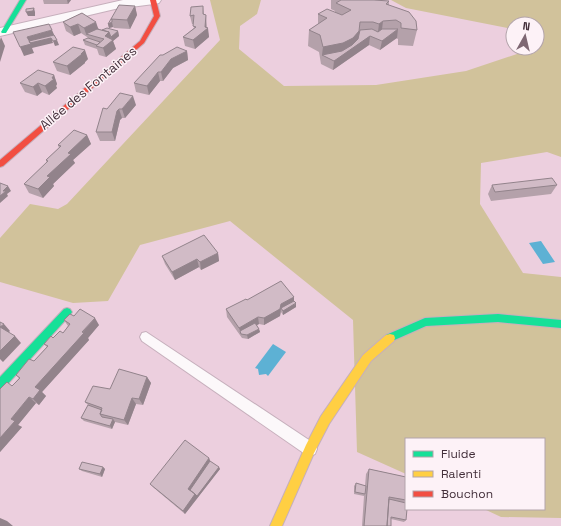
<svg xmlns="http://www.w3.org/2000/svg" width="561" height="526" font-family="'Space Grotesk',sans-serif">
<rect width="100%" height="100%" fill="#eccfde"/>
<path fill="#d1c29b" d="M210,0H261L257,14L240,26L239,49L284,86L376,85L466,71L517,54L519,48H537V24H513V29L406,8L391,0H561V157L547,152L481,163L480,204L523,273L561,277V518L501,517L484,509H544V439H406V474L357,452L353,320L230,221L140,245L108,301L73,303L0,282V238L30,204L58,209L67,204L220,40Z"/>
<path fill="#5db1d4" d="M541,241L555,262L543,264L529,243Z
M273,344L286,352L268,376L266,374L259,375L258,369L255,368Z"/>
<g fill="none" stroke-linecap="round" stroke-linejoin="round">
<defs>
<path id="lane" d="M146,332L315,444L317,449L315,454L310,456L305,454L142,341L140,337L142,333Z"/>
<path id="street" d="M123,0H161L159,3L154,4L115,9L0,36V28Z"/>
<path id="fast" d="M20,0H26L6,33H2L1,32Z
M67,308L70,309L72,312L70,315L4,388L0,389V377L64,309Z
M498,314L561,320V328L498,322L426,326L390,342L386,341L385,338L386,335L425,318Z"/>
<path id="slow" d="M390,334L394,335L395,338L394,341L371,361L329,424L314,453L282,526H270L306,445L321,416L363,355L386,335Z"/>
<path id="jam" d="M150,0H156L160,16L144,43L3,166L0,167V160L140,41L154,16Z"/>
</defs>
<use href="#lane" stroke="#c6afbc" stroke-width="2"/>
<use href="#street" stroke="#c6afbc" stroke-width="2"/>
<use href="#fast" stroke="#c6afbc" stroke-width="2"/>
<use href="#slow" stroke="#c6afbc" stroke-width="2"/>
<use href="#jam" stroke="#c6afbc" stroke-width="2"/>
<use href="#lane" fill="#fcf8fa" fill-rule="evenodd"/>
<use href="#street" fill="#fcf8fa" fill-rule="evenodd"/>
<use href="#fast" fill="#16e098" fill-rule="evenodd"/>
<use href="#slow" fill="#ffcf43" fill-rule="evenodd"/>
<use href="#jam" fill="#f24e42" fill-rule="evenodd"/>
</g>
<path fill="#b4a1aa" d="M43,0H71L68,4H44Z
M331,0H374L389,1V5L417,30L413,46L398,45V39L396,38L380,50L369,45L333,70L321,64L319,52L308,46L309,30L318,24V14L335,12V11L331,9Z
M135,6L137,15L130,29L114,28L113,27L109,28L108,24L112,19Z
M203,6L204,14L206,15L207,27L209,37L195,49L185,46L183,37L194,28L193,24H192L190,16Z
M82,13L99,29L102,30L118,31L119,36L113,41L116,49L106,57L99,55L97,49L85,45L83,40L88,38L87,37L81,33L74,36L66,31L63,22Z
M187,51L188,60L173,68L163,81H160L149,95L136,92L134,83L163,55Z
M88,59L85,62V63L70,75L57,71L53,62Z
M54,75L57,84L56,86L57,88L49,95L42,92L37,96L25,92L20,83Z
M136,105L125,118H122L120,120L115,141H100L96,132L107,109Z
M87,135L91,144L73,160L75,163L53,184L54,186L43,198L29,193L24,184L47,163L46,160L59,148L58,145Z
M492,185H557L551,194L491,201L488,194Z
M218,253L219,261L201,270L199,267L175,280L165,264L162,256Z
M294,297V301L296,303V307L283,315L281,312L280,316L264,325L259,324L257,325L259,329L260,332L248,339L242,338L227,317L226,309L247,300Z
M74,316L99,325L88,338L89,340L42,392L46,396L39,405L36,403L18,425L22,427L0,452V389L12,386L19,378L16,375L34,361L47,347L44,344L63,333L68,326L64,320Z
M147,377L151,383L143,405L136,404L128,425L115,422L112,429L84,421L81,418L88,405L85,402L110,389Z
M209,458L210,461L220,469L185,514L154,488L150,484Z
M103,467L105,469L102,477L82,471L79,469Z
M369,469L406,477V520L404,522L391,519V526H362L364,496L354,494V486L356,483L365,486L366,474Z"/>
<path fill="#92838b" d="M67,0H71L68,4Z
M135,6L137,15L130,29L127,20Z
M34,8L35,12V16H28L26,12Z
M206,15V29L208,28L209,37L195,49L193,40L205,27Z
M383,21L381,38L377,39L379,24Z
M96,22L99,31L86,34L87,37L84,28Z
M112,22L113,27L109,28L108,24Z
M78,24L81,33L74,36L70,27Z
M398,29L397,38L380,50L382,41Z
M52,30L56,39L52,40L53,43L32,48L34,53L24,56L20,47L27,37Z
M118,31L119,36L113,41L116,49L106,57L103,48L105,36L109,32L112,41L111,37Z
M359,31L370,36L369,45L333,70L334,61L322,55L323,47Z
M1,37L5,46L0,62V40Z
M57,40L59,45L55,46L53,41Z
M85,50L88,59L85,62V63L70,75L67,66Z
M187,51L188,60L173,68L163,81L161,72L171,59Z
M158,72L160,81L149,95L147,86Z
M54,75L57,84L56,86L57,88L49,95L45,86L52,78Z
M38,83L42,92L37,96L33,87Z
M133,96L136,105L125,118L122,109Z
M119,109L122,118L120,120L115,141L112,132L117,111Z
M87,135L91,144L73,160L75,163L53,184L54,186L43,198L38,189L47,176L68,153Z
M8,186L11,191L7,194L8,196L0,203V196L3,191Z
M218,253L219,261L201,270L200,262Z
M197,259L199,267L175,280L172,272Z
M294,297V305L296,303V307L283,315V311L281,308L280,316L264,325V318L281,304Z
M258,317L259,324L241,334L239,328Z
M95,318L99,325L88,338L89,340L42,392L46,396L39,405L33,399L35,387Z
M4,324L10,331L7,334L0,327Z
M259,329L260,332L248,339L247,335Z
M15,336L21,343L3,362L0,359V351Z
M147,377L151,383L143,405L139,399Z
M29,397L36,403L18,425L22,427L0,452V438L11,419Z
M132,398L136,404L128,425L124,420Z
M113,419L115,422L112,429L110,426Z
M209,458L211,463L191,492L188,489Z
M103,467L105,469L102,477L100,474Z
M219,467L220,469L185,514L183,511L195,494Z
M0,518L7,521L13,526H0Z"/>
<path fill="#d1bbc6" stroke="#92838b" d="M341,0H374L389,1L386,4L409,12L416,21L417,30L401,28V23L396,20L383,21L379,24L373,22H360L359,31L353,38L343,43L323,47L320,35L309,30L327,18L318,14L327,9L342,15L351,10L336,3Z
M119,5L135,6L127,20L111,19Z
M203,6V14L206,15L205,27L208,28L193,40L183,37L196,27L193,26L194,15L190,16L191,7Z
M34,8L33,11L26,12V9Z
M82,13L96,22L84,28L78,24L70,27L63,22Z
M111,19H112V22L108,24Z
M49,24L52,30L27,37L31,44L20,47L13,32Z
M107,28L118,31L111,37L109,32L102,30Z
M97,29L109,32L105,36L113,40L103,48L96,46L104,39L86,34Z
M372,29L378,32L382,29H398L382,41L370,36L334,61L322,55L342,51L352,45L358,39L360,30Z
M54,35L57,40L53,41L51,38L30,43L29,41Z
M88,38L100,42L97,45L83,40Z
M73,47L85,50L81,54H82L67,66L53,62Z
M177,47L187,51L171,59L161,72H158L147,86L134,83L160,55H163Z
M38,70L54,75L52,78L54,79L45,86L38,83L33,87L20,83Z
M120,93L133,96L122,109H119L117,111L112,132H96L103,108L107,109Z
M74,130L87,135L68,153L71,154L47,176L50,177L38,189L24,184L48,161L46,160L61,146L58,145Z
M552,178L557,185L495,192L492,185Z
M0,183L8,186L3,191H6L0,196Z
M204,235L218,253L200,262L197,259L172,272L162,256Z
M281,281L294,297L281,304L280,309L264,318L258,317L239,328L226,309L246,299L247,300Z
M294,301L296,303L283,311L281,308Z
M80,309L95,318L82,332L84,333L35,387L40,390L33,399L29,397L11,419L15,421L0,438V389L7,382L12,386L20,378L16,375L29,359L34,361L48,346L44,344L51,336L53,338L60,331L63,333L70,324L64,320L70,314L74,316Z
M0,322L4,324L0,327L15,336L0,351Z
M255,323L259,329L247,335L241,334L240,331Z
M119,369L147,377L139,399L132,398L124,420L100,414L102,408L85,402L93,386L110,389Z
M88,405L102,410L100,414L102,417L113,419L110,426L81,418Z
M185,440L209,458L188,489L195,494L183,511L150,484Z
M210,461L219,467L197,496L195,494L190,490Z
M82,462L103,467L100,474L79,469Z
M369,469L406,477V500L389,497L387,526H364Z
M356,483L366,486L365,494L355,492Z
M389,499L406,503V509H407L406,520L391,517V526H387Z"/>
<g text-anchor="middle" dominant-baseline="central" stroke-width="3" stroke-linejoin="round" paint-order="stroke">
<g font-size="13" fill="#432f3a" stroke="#fdf2f7">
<text transform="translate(88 88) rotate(-40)">Allée des Fontaines</text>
</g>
</g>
<rect x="405" y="438" width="140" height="72" fill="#fdf2f7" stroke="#b3a4ab"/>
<rect x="413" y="451" width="20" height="6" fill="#16e098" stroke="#b3a4ab"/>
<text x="441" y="458" font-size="12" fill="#432f3a">Fluide</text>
<rect x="413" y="471" width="20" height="6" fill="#ffcf43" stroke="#b3a4ab"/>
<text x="441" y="478" font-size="12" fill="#432f3a">Ralenti</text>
<rect x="413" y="491" width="20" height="6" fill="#f24e42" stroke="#b3a4ab"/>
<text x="441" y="498" font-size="12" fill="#432f3a">Bouchon</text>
<g transform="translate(525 36) rotate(8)"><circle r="19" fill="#fdf2f7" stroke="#b3a4ab"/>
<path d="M0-3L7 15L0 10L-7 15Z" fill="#7e6773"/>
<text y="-6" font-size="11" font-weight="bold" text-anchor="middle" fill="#432f3a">N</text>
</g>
</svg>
